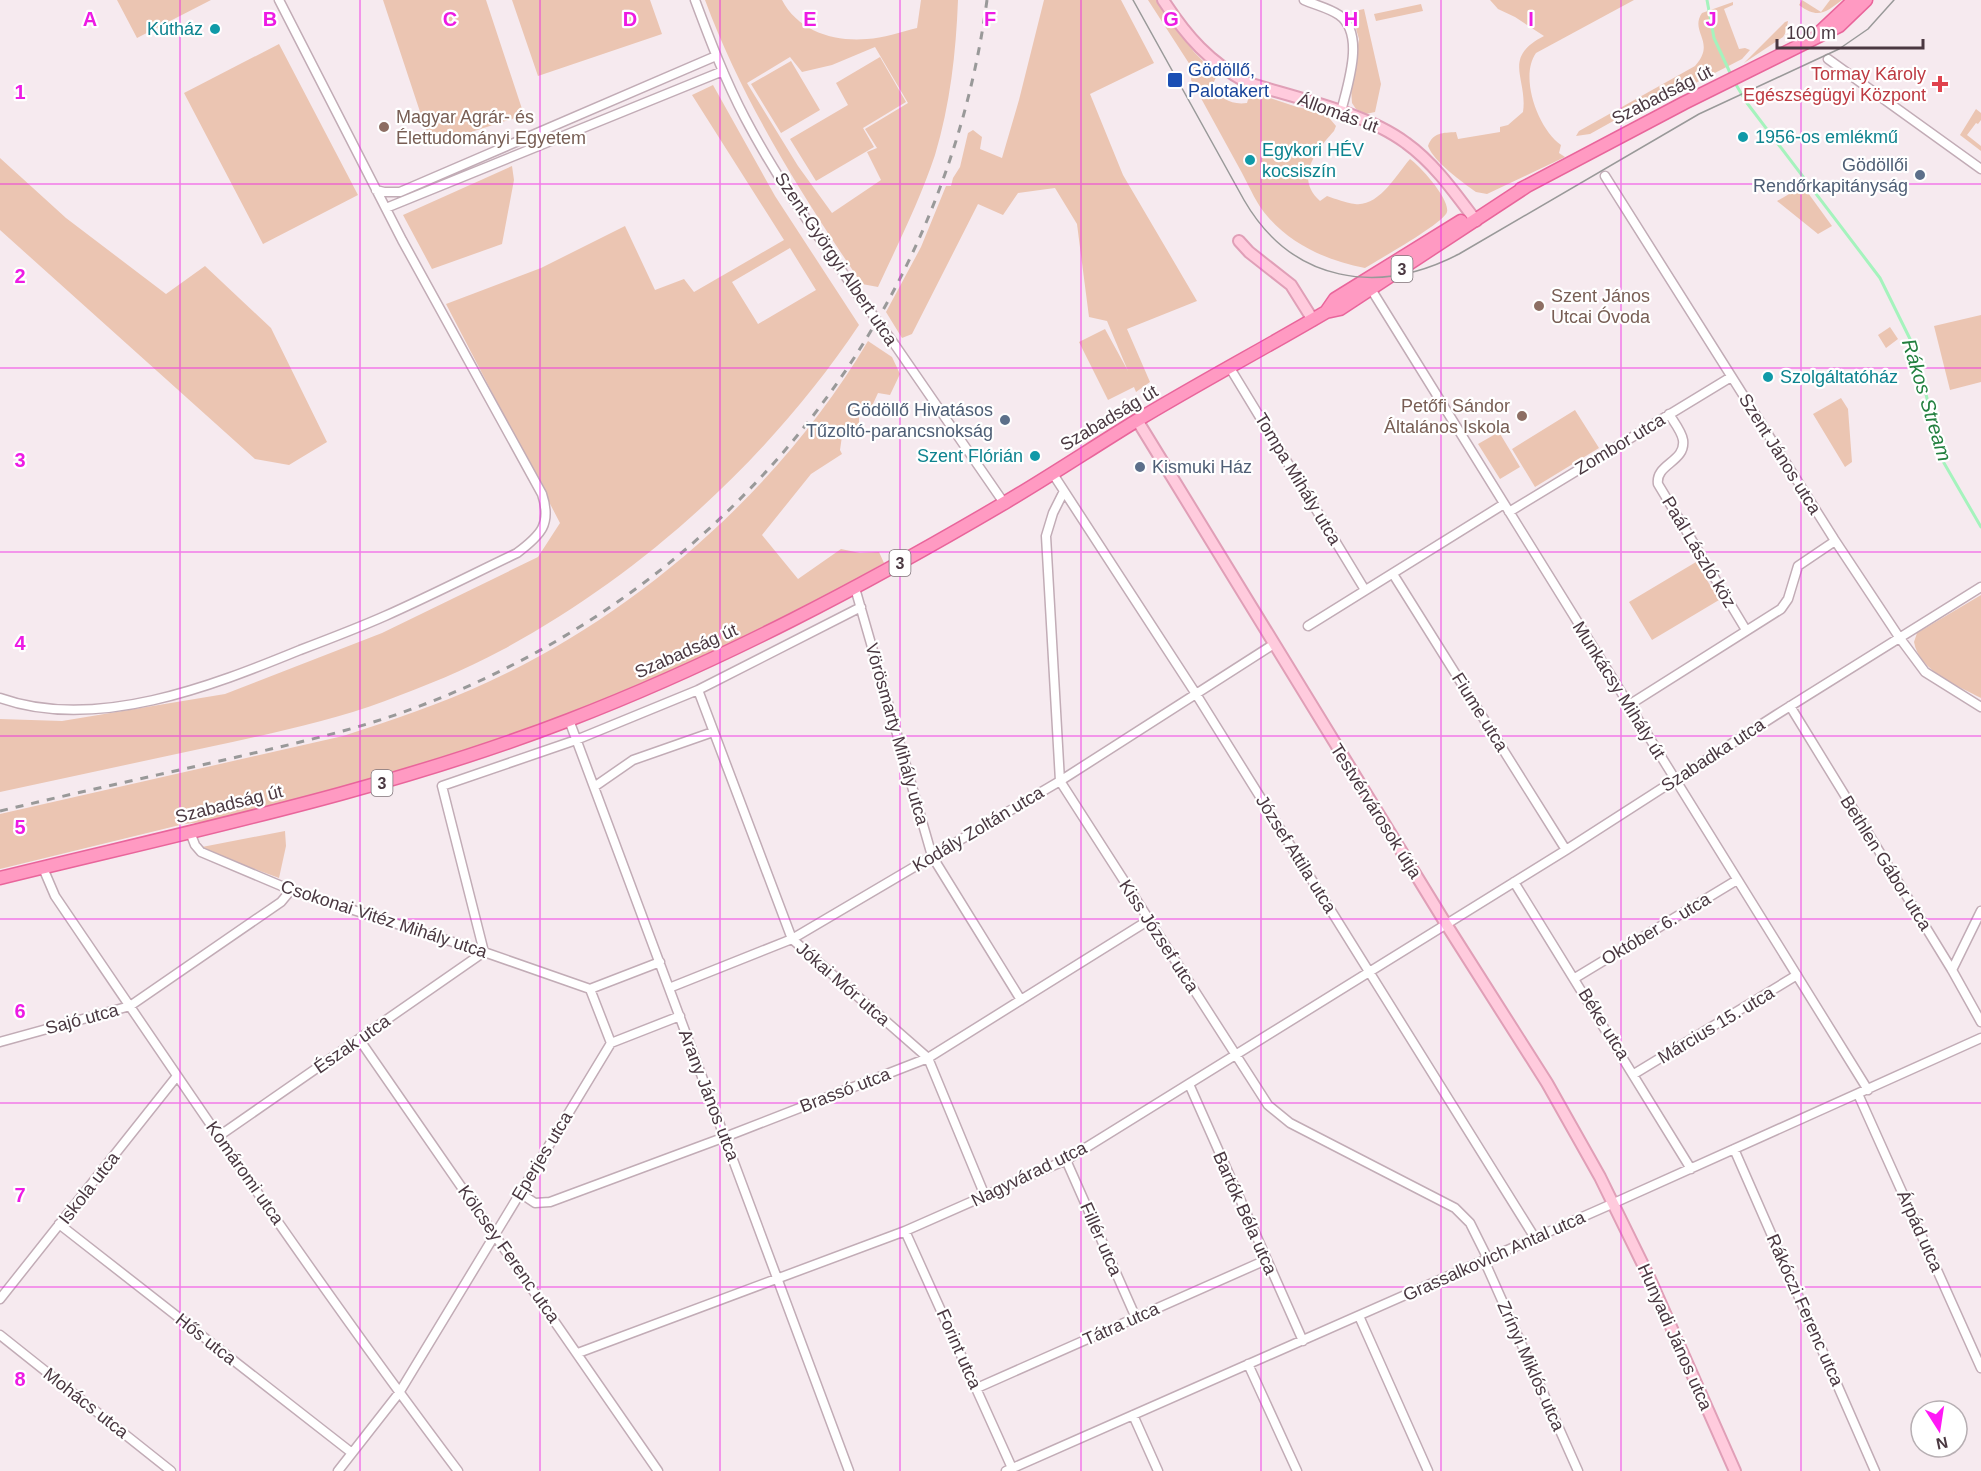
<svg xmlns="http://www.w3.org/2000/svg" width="1981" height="1471" font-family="Helvetica,sans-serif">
<rect width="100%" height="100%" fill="#f6eaef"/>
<path fill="#ebc5b2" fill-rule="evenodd" d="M117,0H211L137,38Z
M383,0H486L524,115L431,145Z
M512,0H650L662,34L538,76Z
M705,0H782C798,31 834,42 867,39C883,38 901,32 917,28L921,0H958C956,53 950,105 935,155C920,200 898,244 878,287L862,284C801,194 743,102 705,0ZM875,47L908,103L865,129L877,148L867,152L881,180L832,213L798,166L747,83L790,57L802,72L832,65Z
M1044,0H1121L1154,63L1090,94L1123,175L1197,301L1127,329L1150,382L1136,392L1134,387L1108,400L1079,342L1105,329L1128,371L1107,321L1089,317L1077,224L1055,188L1018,193L1003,215L978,204L912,334L902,338L886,312L921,247L946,186H951L953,178L960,167L968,133L973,130L982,137L980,149L1002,158L1019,100Z
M1148,0H1157L1194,52L1217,75L1212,86C1221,99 1231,105 1247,103L1249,96L1255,93L1297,107L1325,113L1336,126L1334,131C1316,151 1294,178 1320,201L1327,196C1336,199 1346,203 1355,204C1379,207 1397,174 1410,159C1420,166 1450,199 1447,212C1444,223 1378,260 1365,268C1329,261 1293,246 1268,217C1257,205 1250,188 1242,173C1225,142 1208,111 1191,80L1192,68Z
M1490,0H1634L1536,53C1519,77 1538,129 1561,145L1559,153L1565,157L1487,194L1476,192C1462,182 1434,162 1428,146C1433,132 1443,133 1456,132L1458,139L1500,132V127L1508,125L1523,112C1528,78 1501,58 1544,36L1515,17L1498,9Z
M1802,0L1821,12L1830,0H1842C1825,13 1818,19 1799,5Z
M1733,2V5L1724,9L1739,49L1745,48L1750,50L1742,59L1676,93L1642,105L1590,134L1576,136L1579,131L1695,66C1717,42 1689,32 1702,13Z
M1421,4L1423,11L1376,21L1374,14Z
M1364,9L1381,84L1375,112L1366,114L1356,109L1352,103L1351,88L1359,39L1352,15L1355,11Z
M1788,21L1786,32L1783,37L1744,63L1785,22Z
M279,44L358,195L263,244L184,93Z
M880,57L906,102L863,128L874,147L816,181L790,139L848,105L836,83Z
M791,61L820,110L781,133L751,84Z
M713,85L775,196L859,325C770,458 643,574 502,650C465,670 425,686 385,701C328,722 268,734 209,747C139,762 70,777 0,792V719L62,721L225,694L382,633L538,557L560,523L446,304L541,268L625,226L655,290L684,279L694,292L784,240L692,95ZM790,248L816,290L758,324L732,282Z
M1976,109L1981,113V120L1978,124L1976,123L1967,135L1981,146V151L1960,135Z
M0,158L66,218L166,294L205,266L271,328L327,442L289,465L255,459L0,230Z
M512,166L514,180L502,244L432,269L403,215Z
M1803,186L1832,226L1818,234L1777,201Z
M1981,315V382L1950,390L1934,326Z
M1890,327L1898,339L1886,348L1878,335Z
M868,341L892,357L900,374L890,395L878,393L872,406L859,416V431L849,437L843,429L840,450L842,454L811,474L762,535L798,579L841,549L860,553L879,552L884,563L784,620L684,666L536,729L377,781L214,821L184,824L0,869V814L343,736C392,720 441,704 488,682C641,612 783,485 868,341Z
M1841,398L1848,409L1852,462L1845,467L1813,414Z
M1575,410L1599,448L1535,487L1512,449Z
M1499,432L1520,467L1500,479L1478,444Z
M1696,562L1719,600L1652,640L1629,602Z
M1981,595V698C1958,686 1919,671 1914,642L1917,633Z
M285,831L286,846L279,878L211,853L202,847Z"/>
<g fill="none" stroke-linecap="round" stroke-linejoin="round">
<path stroke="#a5f3bd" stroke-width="3" d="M1707,0L1714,38L1732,77
M1735,83L1747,103L1880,278L1913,345L1944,463L1981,527"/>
<defs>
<path id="street" d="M695,0C710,40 725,80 745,118C777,179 818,236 857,293
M1304,0C1315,5 1329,8 1339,15C1366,34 1347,86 1341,112
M1828,59L1981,169
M1605,176L1834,539L1899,637L1925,672L1981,707
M376,190L384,192H400L716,56
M386,208L723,71
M1371,289L1868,1090
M895,345L1004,503
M1230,368L1365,590
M1669,414C1674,422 1682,432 1683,440C1686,462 1655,464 1658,484L1746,630
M1053,474L1196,694L1535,1238
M1064,491L1053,513L1046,536L1060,781L1268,1105L1290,1123L1455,1208L1470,1223L1488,1259
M1509,512L1731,377
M1393,574L1566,850
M855,588L932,856L1021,1000
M1308,626L1504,504
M698,690L792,939L928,1058L985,1196
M0,698C95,732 212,686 300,650C329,639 358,628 385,616C430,596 473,574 517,553C541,535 552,524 542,494L402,240L279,0
M1629,705L1781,609L1788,599L1798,566L1835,541
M1790,706L1952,970L1981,1022
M569,720L849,1471
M594,787L633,760L713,732
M190,832L195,845L201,852L291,890L484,952L590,989L660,962
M43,868L55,896C186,1089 317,1284 458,1471
M1514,882L1691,1169
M484,952L442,786L576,740L698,690L861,607
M1952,970L1981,911
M1575,978L1737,880
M669,988L792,939L1060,781L1274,644
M590,989L611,1043L680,1016
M359,1039L658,1471
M0,1042L130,1006L281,902L291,890
M1634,1074L1797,975
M1189,1084L1303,1341
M1858,1094L1981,1368
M219,1136L484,952
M1734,1149L1875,1471
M1066,1160L1136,1318
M520,1193L535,1203L550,1202L725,1137L928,1058L1149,920
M59,1224L352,1453
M905,1231L1012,1468
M1484,1260L1578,1471
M0,1299L177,1076
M1359,1316L1428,1471
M0,1335L171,1471
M578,1353L905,1231L1066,1160L1566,850L1776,715L1981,587
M1248,1364L1297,1471
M977,1388L1266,1260
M1133,1415L1158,1471
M338,1471L399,1393L611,1043
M1006,1471L1614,1203L1981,1038"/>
<path id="secondary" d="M1163,0C1187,37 1209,62 1248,83C1297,98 1366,113 1406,143C1434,163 1455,193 1476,221
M1239,241L1249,252L1291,285L1313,320
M1137,420L1446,924L1547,1083L1600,1177L1649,1277L1735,1471"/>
<path id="primary" d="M1821,31L1854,0
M1521,189L1684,103L1839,26L1866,0
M1326,312L1335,299L1461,221
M0,878C191,831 385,791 569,720C722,661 865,585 1006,502C1050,476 1092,448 1136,421C1199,383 1263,349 1326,312L1340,309L1527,186"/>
</defs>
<use href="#street" stroke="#c2acb6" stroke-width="11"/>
<use href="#secondary" stroke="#e09fb7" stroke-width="14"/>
<use href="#primary" stroke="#e9659b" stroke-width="15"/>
<use href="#street" stroke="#fff" stroke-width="8"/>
<use href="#secondary" stroke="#ffcbdd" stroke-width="10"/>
<use href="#primary" stroke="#ff9ac2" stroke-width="12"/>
<path stroke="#999" stroke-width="1.5" d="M1133,0L1244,200C1292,283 1378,296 1459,254L1699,114L1839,49L1868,29L1894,0"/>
<path stroke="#999" stroke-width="3" stroke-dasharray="8 8" stroke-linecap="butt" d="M0,811C79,792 158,775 237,757C301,742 364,728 425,704C725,589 944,321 987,0"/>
<defs>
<path id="street-bridge" d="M857,293L895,345"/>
</defs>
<use href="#street-bridge" stroke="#c2acb6" stroke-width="11" stroke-linecap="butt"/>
<use href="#street-bridge" stroke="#fff" stroke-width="8"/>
</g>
<path fill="none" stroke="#ed1be4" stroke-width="1.5" stroke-opacity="0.55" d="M180,0V1471M360,0V1471M540,0V1471M720,0V1471M900,0V1471M1081,0V1471M1261,0V1471M1441,0V1471M1621,0V1471M1801,0V1471M0,184H1981M0,368H1981M0,552H1981M0,736H1981M0,919H1981M0,1103H1981M0,1287H1981"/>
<g fill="#0f9aa8" stroke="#fff" stroke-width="2">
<circle cx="215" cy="29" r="6"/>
<circle cx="1743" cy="137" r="6"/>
<circle cx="1250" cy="160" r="6"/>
<circle cx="1768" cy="377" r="6"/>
<circle cx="1035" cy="456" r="6"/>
</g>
<rect fill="#1a4fb4" stroke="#fff" stroke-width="2" x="1167" y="72" width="16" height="16" rx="3"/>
<path fill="#e0444e" stroke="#fff" stroke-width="2" d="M1937 75h6v6h6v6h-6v6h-6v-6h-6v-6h6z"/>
<g fill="#8d6e63" stroke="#fff" stroke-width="2">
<circle cx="384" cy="127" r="6"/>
<circle cx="1539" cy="306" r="6"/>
<circle cx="1522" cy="416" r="6"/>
</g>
<g fill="#5c6f8a" stroke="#fff" stroke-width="2">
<circle cx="1920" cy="175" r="6"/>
<circle cx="1005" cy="420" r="6"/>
<circle cx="1140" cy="467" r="6"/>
</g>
<g text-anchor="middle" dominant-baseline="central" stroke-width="4.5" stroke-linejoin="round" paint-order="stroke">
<g fill="#fff" stroke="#80747a" stroke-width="1.5">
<rect x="1391.5" y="256" width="21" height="26" rx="4.5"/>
<rect x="889.5" y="550" width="21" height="26" rx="4.5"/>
<rect x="371.5" y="770" width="21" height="26" rx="4.5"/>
</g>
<g font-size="16" font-weight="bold" fill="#4a3841">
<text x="1402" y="269">3</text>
<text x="900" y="563">3</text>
<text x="382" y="783">3</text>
</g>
<g font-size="18" fill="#0d838f" stroke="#fff" text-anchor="start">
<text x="203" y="29" text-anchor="end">Kútház</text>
<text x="1755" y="137">1956-os emlékmű</text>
<text x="1262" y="150">Egykori HÉV<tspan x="1262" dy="21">kocsiszín</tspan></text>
<text x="1780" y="377">Szolgáltatóház</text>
<text x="1023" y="456" text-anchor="end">Szent Flórián</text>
</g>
<g font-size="18" fill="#164399" stroke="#fff" text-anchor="start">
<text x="1188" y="70">Gödöllő,<tspan x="1188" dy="21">Palotakert</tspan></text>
</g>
<g font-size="18" fill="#be3a42" stroke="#fff" text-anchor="end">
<text x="1926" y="74">Tormay Károly<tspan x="1926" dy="21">Egészségügyi Központ</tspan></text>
</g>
<g font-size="18" fill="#4a3841" stroke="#fff">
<text transform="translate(1662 95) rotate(-27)">Szabadság út</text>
<text transform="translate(1338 113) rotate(20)">Állomás út</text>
<text transform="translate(836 259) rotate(56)">Szent-Györgyi Albert utca</text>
<text transform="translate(1109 418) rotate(-31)">Szabadság út</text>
<text transform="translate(1620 444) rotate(-31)">Zombor utca</text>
<text transform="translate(1780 454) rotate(58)">Szent János utca</text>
<text transform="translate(1298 479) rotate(59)">Tompa Mihály utca</text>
<text transform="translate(1699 552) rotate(59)">Paál László köz</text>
<text transform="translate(686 651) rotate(-24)">Szabadság út</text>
<text transform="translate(1619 690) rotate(58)">Munkácsy Mihály út</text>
<text transform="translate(1480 712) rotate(58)">Fiume utca</text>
<text transform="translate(897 734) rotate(74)">Vörösmarty Mihály utca</text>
<text transform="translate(1713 755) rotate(-33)">Szabadka utca</text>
<text transform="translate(229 804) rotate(-14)">Szabadság út</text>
<text transform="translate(1376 811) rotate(58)">Testvérvárosok útja</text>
<text transform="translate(978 829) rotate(-31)">Kodály Zoltán utca</text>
<text transform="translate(1296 854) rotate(58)">József Attila utca</text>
<text transform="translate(1886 863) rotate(58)">Bethlen Gábor utca</text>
<text transform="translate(384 919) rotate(18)">Csokonai Vitéz Mihály utca</text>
<text transform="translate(1656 929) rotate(-31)">Október 6. utca</text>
<text transform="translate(1159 936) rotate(57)">Kiss József utca</text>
<text transform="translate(843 984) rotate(41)">Jókai Mór utca</text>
<text transform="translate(82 1019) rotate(-15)">Sajó utca</text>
<text transform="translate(1604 1024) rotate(58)">Béke utca</text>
<text transform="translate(1716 1025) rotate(-31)">Március 15. utca</text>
<text transform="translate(352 1044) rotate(-35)">Észak utca</text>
<text transform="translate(845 1090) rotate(-21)">Brassó utca</text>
<text transform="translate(709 1095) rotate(69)">Arany János utca</text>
<text transform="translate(542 1156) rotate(-59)">Eperjes utca</text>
<text transform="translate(245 1173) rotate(55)">Komáromi utca</text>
<text transform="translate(1029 1174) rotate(-26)">Nagyvárad utca</text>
<text transform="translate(89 1188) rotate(-52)">Iskola utca</text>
<text transform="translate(1245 1213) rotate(66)">Bartók Béla utca</text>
<text transform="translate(1920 1231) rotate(66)">Árpád utca</text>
<text transform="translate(1101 1239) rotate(66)">Fillér utca</text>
<text transform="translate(509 1254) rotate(55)">Kölcsey Ferenc utca</text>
<text transform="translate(1494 1256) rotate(-24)">Grassalkovich Antal utca</text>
<text transform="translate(1805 1310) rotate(66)">Rákóczi Ferenc utca</text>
<text transform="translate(1121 1324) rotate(-24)">Tátra utca</text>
<text transform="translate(1675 1337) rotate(66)">Hunyadi János utca</text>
<text transform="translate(206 1339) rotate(38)">Hős utca</text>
<text transform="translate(959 1349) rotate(66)">Forint utca</text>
<text transform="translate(1531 1366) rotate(66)">Zrínyi Miklós utca</text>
<text transform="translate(86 1403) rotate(38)">Mohács utca</text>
</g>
<g font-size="18" fill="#785e54" stroke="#fff" text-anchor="start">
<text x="396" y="117">Magyar Agrár- és<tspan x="396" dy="21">Élettudományi Egyetem</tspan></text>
<text x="1551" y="296">Szent János<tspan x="1551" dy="21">Utcai Óvoda</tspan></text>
<text x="1510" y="406" text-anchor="end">Petőfi Sándor<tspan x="1510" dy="21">Általános Iskola</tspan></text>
</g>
<g font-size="18" fill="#4e5e75" stroke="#fff" text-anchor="end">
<text x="1908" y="165">Gödöllői<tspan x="1908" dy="21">Rendőrkapitányság</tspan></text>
<text x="993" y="410">Gödöllő Hivatásos<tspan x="993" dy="21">Tűzoltó-parancsnokság</tspan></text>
<text x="1152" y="467" text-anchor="start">Kismuki Ház</text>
</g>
<g font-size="20" font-style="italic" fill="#22803f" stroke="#fff">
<text transform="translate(1927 400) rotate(73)">Rákos Stream</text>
</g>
</g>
<g font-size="20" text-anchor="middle" font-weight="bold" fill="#ed1be4" stroke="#fff" stroke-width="4.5" stroke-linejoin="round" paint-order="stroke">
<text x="90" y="26">A</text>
<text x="270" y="26">B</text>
<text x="450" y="26">C</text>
<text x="630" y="26">D</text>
<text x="810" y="26">E</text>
<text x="990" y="26">F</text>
<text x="1171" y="26">G</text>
<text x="1351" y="26">H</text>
<text x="1531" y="26">I</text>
<text x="1711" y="26">J</text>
<text x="20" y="99">1</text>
<text x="20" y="283">2</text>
<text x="20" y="467">3</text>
<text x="20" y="650">4</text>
<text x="20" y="834">5</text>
<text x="20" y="1018">6</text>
<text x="20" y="1202">7</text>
<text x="20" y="1386">8</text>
</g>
<g transform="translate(1939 1429) rotate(168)"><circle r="28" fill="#ffffff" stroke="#b7afb3" stroke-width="1.5"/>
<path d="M0-4.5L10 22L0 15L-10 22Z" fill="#ff18f6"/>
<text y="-9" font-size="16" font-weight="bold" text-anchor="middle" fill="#4a3841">N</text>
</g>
<path d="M1777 39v9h146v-9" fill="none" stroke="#4a3841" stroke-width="3"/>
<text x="1786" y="39" font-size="18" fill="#4a3841" stroke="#ffffff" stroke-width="4.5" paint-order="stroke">100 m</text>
</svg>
